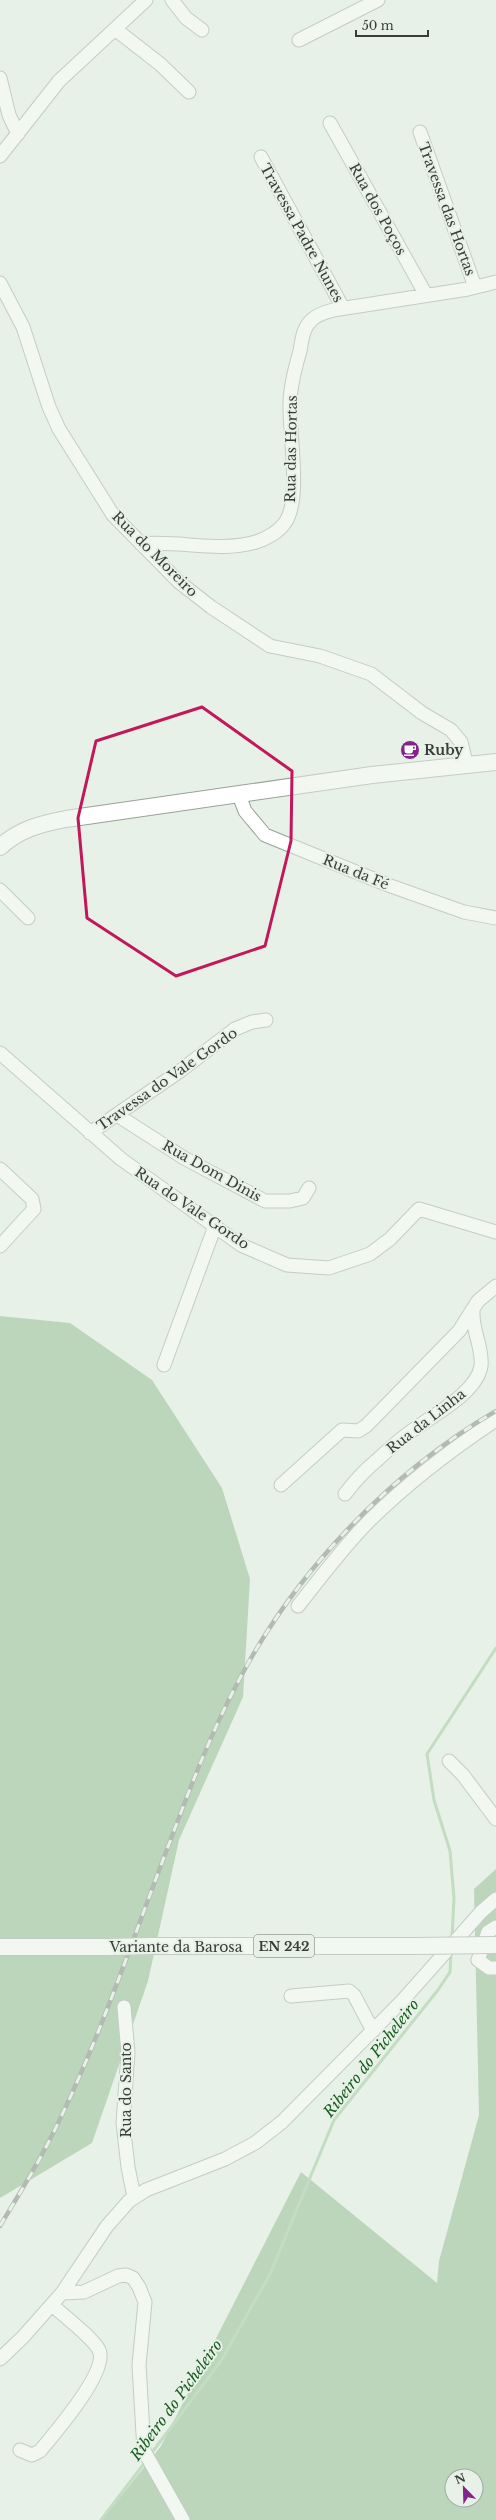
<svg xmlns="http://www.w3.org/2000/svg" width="496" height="2520" font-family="'Libre Baskerville',serif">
<rect width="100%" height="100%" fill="#e7f1e7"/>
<path fill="#86b686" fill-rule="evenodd" d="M0,1316L70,1323L152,1380L222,1488L250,1579L243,1697L179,1840L148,1981L92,2143L0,2198Z
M496,1869V2520H102L161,2446L301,2172L437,2283L439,2261L479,2115L474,1889ZM452,2476H476V2500H452Z"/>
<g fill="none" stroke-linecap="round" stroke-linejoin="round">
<path stroke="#94c594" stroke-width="3" d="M452,1938L454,1898L450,1851L434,1800L427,1754L496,1648
M150,2455L221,2361L270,2274L334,2120L438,1990L450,1972L451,1952
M101,2520L146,2461"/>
<defs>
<path id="minor" d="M172,0L186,18L202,30
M115,29L160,64L189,92
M299,40L378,0
M0,78L9,115L18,134
M330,123L426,295
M420,132L475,287
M0,156L59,81L146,0
M261,157L343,308
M0,283L23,327L49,407L59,429L113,515L179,582L211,607L270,646L320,656L371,674L422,713L451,730L461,742L466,763
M141,544C179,540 219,553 256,542C266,539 278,532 284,524C302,503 289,433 290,404C290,386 295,368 300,351C302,339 303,326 314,318C319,314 327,312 333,310L468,289L496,282
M239,795L245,811L265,835L388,885L464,912L496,918
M0,890L28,918
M0,1053L121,1159L241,1245L287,1265L329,1268L370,1254L390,1239L419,1209L496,1232
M117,1115L184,1158L265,1201H290L303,1198L309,1188
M90,1133L180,1071L235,1029L252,1022L266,1020
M0,1169L32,1199L34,1209L0,1246
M164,1365L215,1226
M281,1485L342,1430L358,1431L366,1426L459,1331L478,1301L496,1286
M345,1494C354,1482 364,1471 376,1461C388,1450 402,1437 416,1428C435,1414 477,1392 481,1366C483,1347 472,1331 473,1312
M298,1606C321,1577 344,1546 370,1520C408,1483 452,1449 496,1420
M449,1761L463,1775L496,1819
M496,1927L488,1932L478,1960L489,1968H496
M291,1996L349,1991L354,1995L373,2031
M124,2007L128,2053L123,2123L128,2167L134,2197
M62,2293L84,2292L118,2276L126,2275L133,2278L139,2287L145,2302L139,2365L144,2451L183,2520
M0,2359L23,2337L62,2293L107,2226L129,2201L146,2190L225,2159L255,2143L282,2122L403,2000L481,1912L496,1899
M20,2450L32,2455L40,2451C54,2434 109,2371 99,2350C93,2338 63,2315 52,2305"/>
<path id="major" d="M0,847C20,829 40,824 66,819L372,775L496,762
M151,1946H416
M0,1947H107"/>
</defs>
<use href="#minor" stroke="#99a299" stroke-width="15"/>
<use href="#major" stroke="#99a299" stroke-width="18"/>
<use href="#minor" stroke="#fff" stroke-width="13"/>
<use href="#major" stroke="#fff" stroke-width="16"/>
<defs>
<path id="rail" d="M0,2226C21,2191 43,2156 60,2119C100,2036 130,1947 163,1860C186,1799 208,1738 239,1680C296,1571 390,1473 496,1411"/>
</defs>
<use href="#rail" stroke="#727872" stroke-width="4.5"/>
<use href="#rail" stroke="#e7f1e7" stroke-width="3" stroke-dasharray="9" stroke-linecap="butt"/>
<defs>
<path id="major-bridge" d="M416,1946L496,1945
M107,1947L151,1946"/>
</defs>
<use href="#major-bridge" stroke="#99a299" stroke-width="18" stroke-linecap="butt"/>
<use href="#major-bridge" stroke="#fff" stroke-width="16"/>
</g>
<path d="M0 0H496V2520H0ZM202,707L292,771L291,841L265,946L176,976L87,918L78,818L96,741Z" fill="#e7f1e7" fill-opacity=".55" fill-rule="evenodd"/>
<path fill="none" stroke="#c2185b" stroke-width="3" stroke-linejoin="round" d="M202,707L292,771L291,841L265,946L176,976L87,918L78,818L96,741Z"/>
<defs>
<symbol id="cafe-disc" viewBox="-11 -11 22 22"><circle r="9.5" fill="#85238c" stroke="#e7f1e7"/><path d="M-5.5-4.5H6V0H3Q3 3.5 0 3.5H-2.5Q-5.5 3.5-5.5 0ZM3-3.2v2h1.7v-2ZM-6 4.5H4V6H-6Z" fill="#fff"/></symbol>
</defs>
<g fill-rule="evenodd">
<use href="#cafe-disc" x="399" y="739" width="22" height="22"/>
</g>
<g text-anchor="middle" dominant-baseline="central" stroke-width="4" stroke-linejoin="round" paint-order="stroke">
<rect fill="#e7f1e7" stroke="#6d736d" stroke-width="1" x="254" y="1935" width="60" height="22" rx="3"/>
<g font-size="13" font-weight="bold" fill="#393d39">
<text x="284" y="1946">EN 242</text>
</g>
<g font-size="14" fill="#393d39" stroke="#e7f1e7">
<text transform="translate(378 209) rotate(61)">Rua dos Poços</text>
<text transform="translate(447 209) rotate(70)">Travessa das Hortas</text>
<text transform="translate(302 233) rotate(61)">Travessa Padre Nunes</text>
<text transform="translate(291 449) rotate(-89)">Rua das Hortas</text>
<text transform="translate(155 554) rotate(45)">Rua do Moreiro</text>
<text transform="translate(356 872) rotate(22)">Rua da Fé</text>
<text transform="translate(167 1079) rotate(-35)">Travessa do Vale Gordo</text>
<text transform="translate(212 1171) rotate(29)">Rua Dom Dinis</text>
<text transform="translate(192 1208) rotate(34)">Rua do Vale Gordo</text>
<text transform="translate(426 1421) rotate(-38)">Rua da Linha</text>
<text x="176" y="1947">Variante da Barosa</text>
<text transform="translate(126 2090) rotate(-90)">Rua do Santo</text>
</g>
<g font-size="14" font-weight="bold" fill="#393d39" stroke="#e7f1e7" text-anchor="start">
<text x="424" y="750">Ruby</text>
</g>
<g font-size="15" font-style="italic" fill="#175d1f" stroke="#e7f1e7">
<text transform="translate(371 2058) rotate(-52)">Ribeiro do Picheleiro</text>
<text transform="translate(176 2400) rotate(-54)">Ribeiro do Picheleiro</text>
</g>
</g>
<g transform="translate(464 2488) rotate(337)"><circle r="19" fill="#e7f1e7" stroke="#a1a9a1"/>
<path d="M0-3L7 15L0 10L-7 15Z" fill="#85238c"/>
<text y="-6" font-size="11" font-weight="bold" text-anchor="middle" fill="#393d39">N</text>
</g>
<path d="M356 30v6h72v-6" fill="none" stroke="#393d39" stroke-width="2"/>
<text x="362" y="30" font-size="12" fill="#393d39" stroke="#e7f1e7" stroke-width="3" paint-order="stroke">50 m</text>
</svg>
